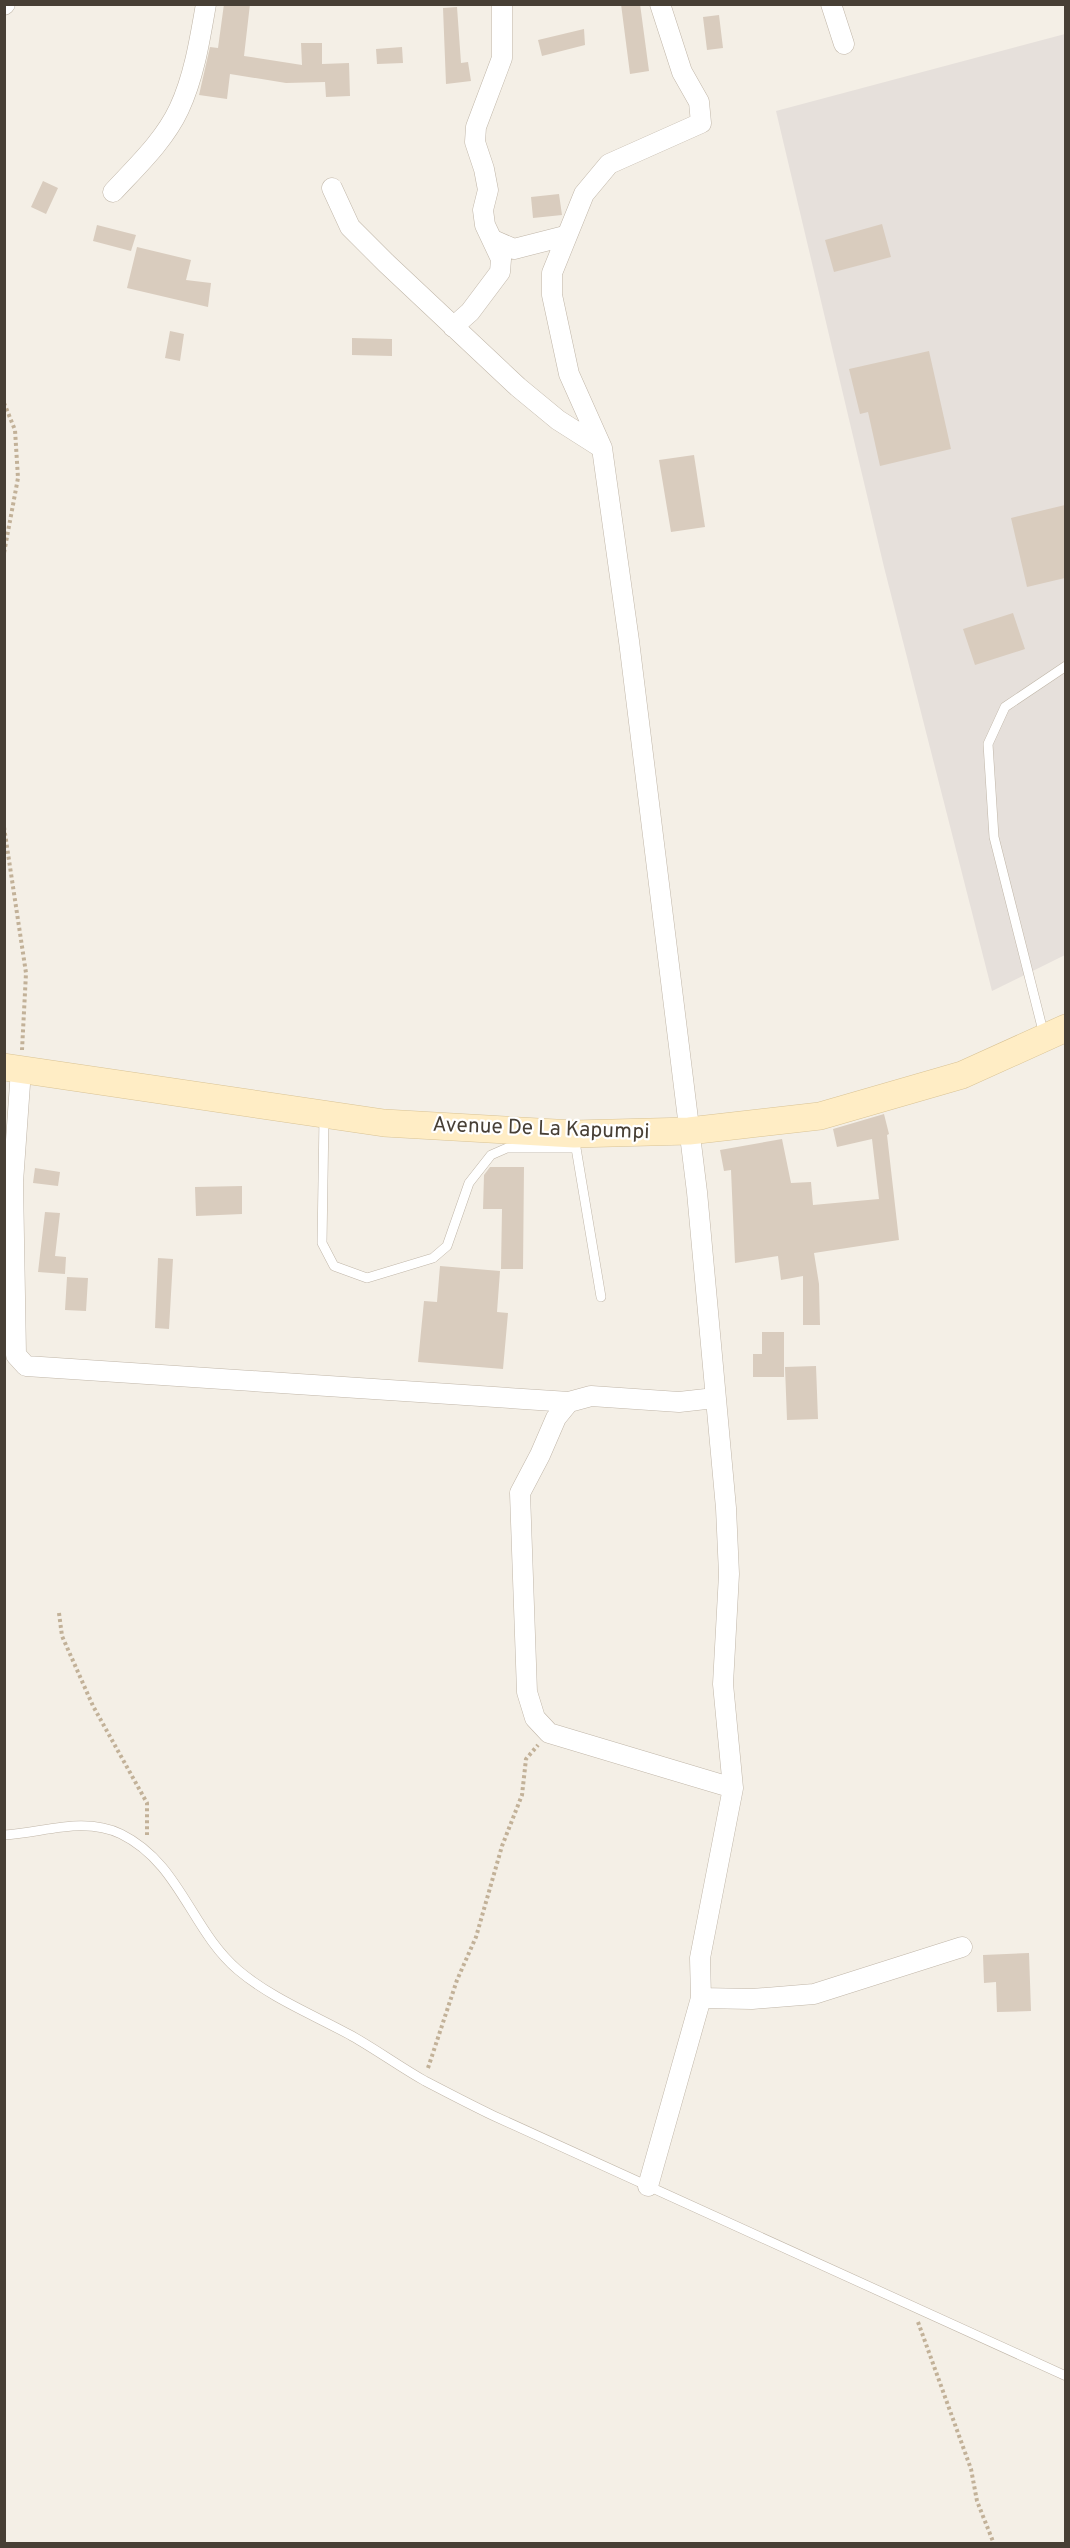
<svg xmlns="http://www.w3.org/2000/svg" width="1070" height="2548" font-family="Overpass,sans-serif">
<rect width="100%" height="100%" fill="#f4efe6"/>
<path fill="#e6e0db" d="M1065,34V955L992,991L884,567L776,111Z"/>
<path fill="#d9ccbe" d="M224,4H250L244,56L302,65L301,43H322V64L349,63L350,96L326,97L325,82L286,83L230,74L227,99L199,95L210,47L218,48Z
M621,4H640L649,71L630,74Z
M457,7L461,63L468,62L471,81L446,84L443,8Z
M719,15L723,48L707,50L703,17Z
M584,29L585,45L542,56L538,40Z
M402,47L403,63L377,64L376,49Z
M43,181L58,188L46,214L31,207Z
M559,194L562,215L533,218L531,197Z
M882,224L891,257L834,272L825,240Z
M97,225L136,235L131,251L93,241Z
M137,247L191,260L186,280L211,283L208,307L127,288Z
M170,331L184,334L180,361L165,358Z
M352,338L392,339V356L352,355Z
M929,351L951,449L880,466L868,412L860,414L849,369Z
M694,455L705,527L671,532L659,460Z
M1065,505V578L1027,587L1011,518Z
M1013,613L1025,649L975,665L963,629Z
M884,1114L889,1134L887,1135L899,1240L814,1253L819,1284L820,1325H803V1276L781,1280L778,1256L735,1263L731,1170L724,1171L720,1150L782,1139L791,1183L811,1182L813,1205L879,1199L872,1139L837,1147L833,1129Z
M490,1167H524L523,1269H501L502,1209H483L484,1175Z
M35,1168L60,1172L58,1186L33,1183Z
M242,1186V1214L196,1216L195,1187Z
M45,1212L60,1213L55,1256L66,1257L65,1274L38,1272Z
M158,1258L173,1259L169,1329L155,1328Z
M440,1266L500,1271L497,1312L508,1313L503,1369L418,1362L424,1301L437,1302Z
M67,1277L88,1278L86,1311L65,1310Z
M762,1332H784V1377H753V1354H762Z
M816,1366L818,1419L787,1420L785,1367Z
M1029,1953L1031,2011L997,2012L996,1982L984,1983L983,1955Z"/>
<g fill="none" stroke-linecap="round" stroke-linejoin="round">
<defs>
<path id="service" d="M1044,1035L994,837L988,744L1005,707L1066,666
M324,1117L322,1243L334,1266L367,1278L433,1258L447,1246L469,1183L491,1155L507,1148H576
M575,1142L601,1297
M4,1835C43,1833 83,1816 121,1834C180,1863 191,1930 238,1970C271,1998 314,2015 352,2036C377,2050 400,2067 425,2081C448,2093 471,2105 494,2116L1066,2376"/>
<path id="minor" d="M831,4L844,44
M4,5L5,4
M332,188L350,227L386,263L518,387L558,420L602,448L629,641L697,1192L726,1508L729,1574L723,1684L733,1788L700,1958L701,1998L752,1999L814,1994L962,1947
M113,192C137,166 164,141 179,109C194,77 200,39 206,4
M493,240L514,249L565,236
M453,327L470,312L500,272L501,259L485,225L483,210L488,190L484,169L475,142L476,127L502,58V4
M602,448L569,374L552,295V273L584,194L609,164L701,123L699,102L682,72L660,4
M21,1070L13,1182L16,1355L26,1366L569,1402
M715,1398L679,1402L591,1396L569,1402L556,1418L540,1455L520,1493L527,1692L535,1718L549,1733L733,1788
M648,2186L701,1998"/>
<path id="secondary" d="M4,1067L384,1123L574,1134L689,1131L820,1116L962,1075L1066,1028"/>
</defs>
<use href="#service" stroke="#c0b6a8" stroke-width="10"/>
<use href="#minor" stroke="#c0b6a8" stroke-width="21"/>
<use href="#secondary" stroke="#d9c395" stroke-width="28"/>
<path stroke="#c2b198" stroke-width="4" stroke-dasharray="3 3" stroke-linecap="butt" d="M4,403L15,430L18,478L4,553
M4,827L26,973L22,1050
M59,1613L62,1636L93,1706L147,1803V1835
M428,2068L457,1980L476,1937L502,1846L522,1795L526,1759L538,1745
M918,2322L971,2469L977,2501L994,2544"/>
<use href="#service" stroke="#fff" stroke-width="9"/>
<use href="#minor" stroke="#fff" stroke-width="20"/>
<use href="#secondary" stroke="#ffedc5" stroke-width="27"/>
</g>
<g text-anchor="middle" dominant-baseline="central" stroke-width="4.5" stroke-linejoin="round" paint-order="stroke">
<g font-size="21" fill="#473f35" stroke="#fff">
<text transform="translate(541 1129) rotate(2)">Avenue De La Kapumpi</text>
</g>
</g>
<rect width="1070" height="2548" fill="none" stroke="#473f35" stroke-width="12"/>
</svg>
